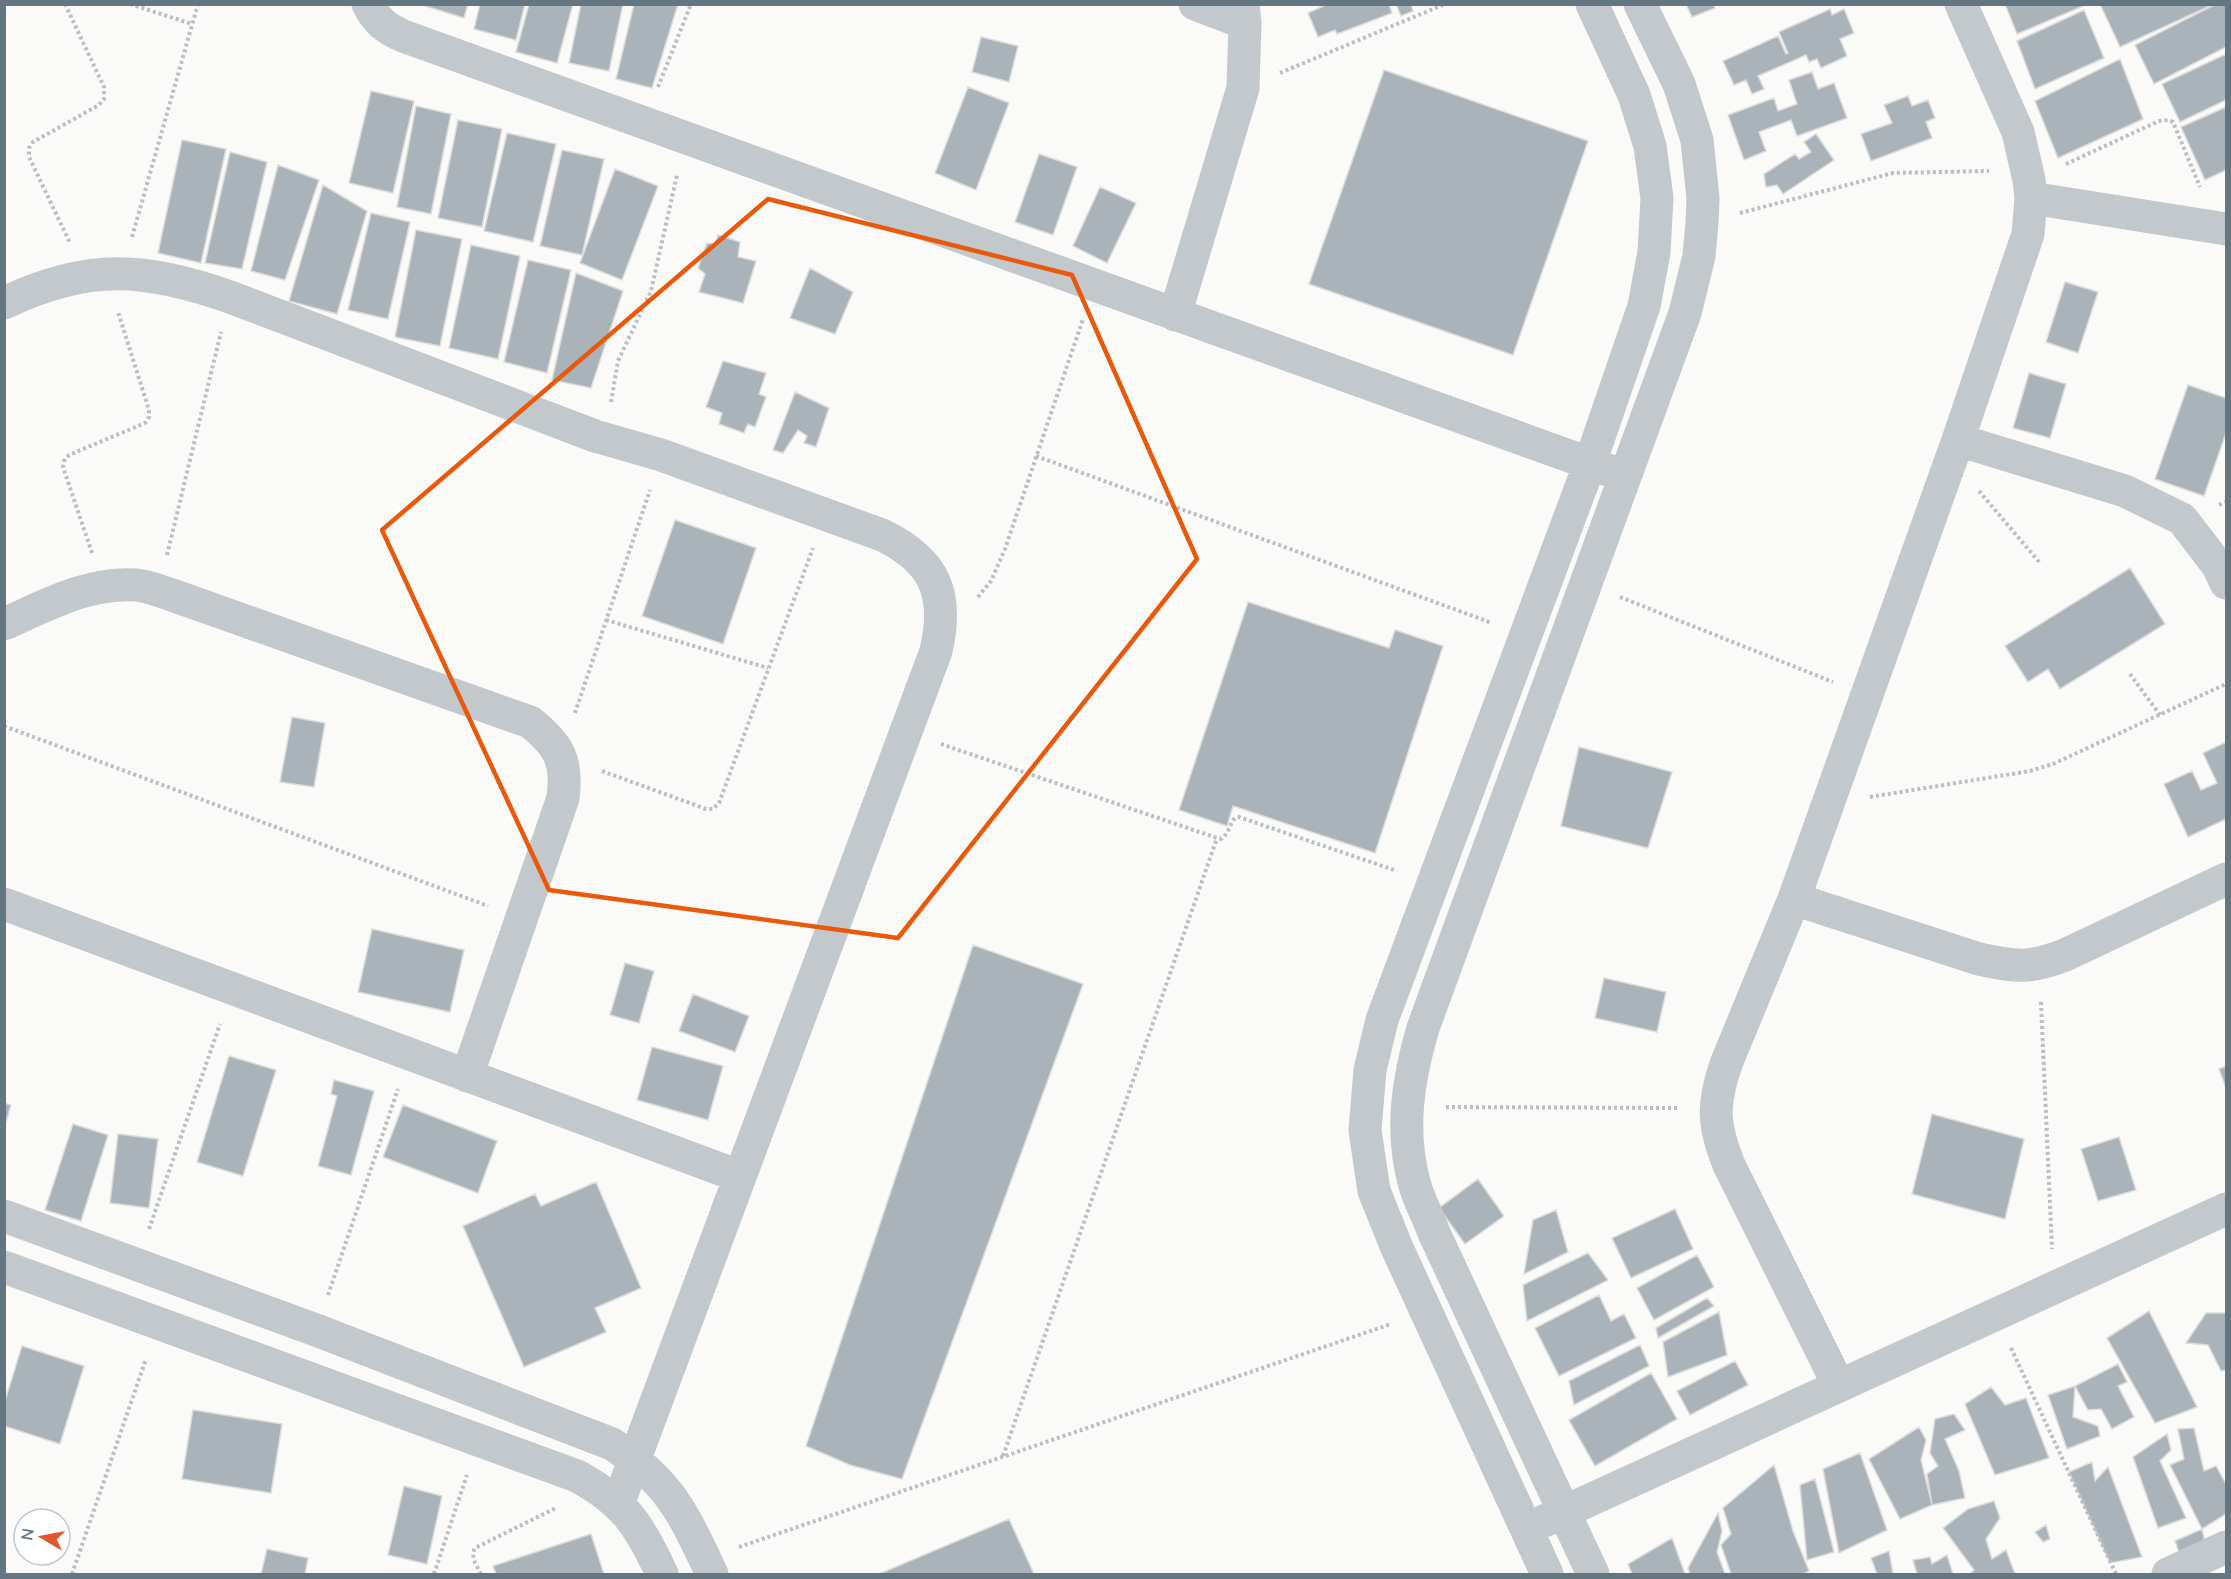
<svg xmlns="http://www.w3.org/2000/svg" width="2231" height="1579" font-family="'Nunito Sans',sans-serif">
<rect width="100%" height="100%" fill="#fafaf8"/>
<path fill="#aab3b9" stroke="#dcdcda" stroke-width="1.5" d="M419,4H468L464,18Z
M480,4H525L516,40L474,29Z
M529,4H573L557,63L516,52Z
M581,4H623L609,71L569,63Z
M634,4H678L652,88L616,79Z
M1328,4H1389L1392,13L1337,34L1335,30L1318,37L1308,13Z
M1396,4H1411L1413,11L1401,16Z
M1686,4H1713L1715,8L1692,17Z
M2005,4H2088L2017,34Z
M2100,4H2214L2120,47Z
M2216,4H2226V47L2154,84L2135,45Z
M1830,9L1832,15L1844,9L1854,33L1840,39L1847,56L1821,68L1817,59L1809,62L1806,55L1758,76L1764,89L1752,94L1746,80L1734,85L1723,61L1778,36L1786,54L1788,53L1779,32Z
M2084,10L2104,58L2035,89L2017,41Z
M981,37L1018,46L1009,82L972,72Z
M2226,54V100L2180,122L2162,84Z
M2120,59L2143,119L2058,158L2035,101Z
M1384,70L1588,141L1513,355L1309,284Z
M1812,72L1818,89L1834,83L1847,118L1797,136L1791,120L1759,132L1766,151L1744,160L1728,115L1774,98L1778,111L1797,104L1789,80Z
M968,87L1009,103L976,190L935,173Z
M371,91L414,101L393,193L349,183Z
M1908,96L1912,106L1928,100L1935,118L1926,122L1932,138L1871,161L1861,134L1892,123L1884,105Z
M416,106L451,114L431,214L397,207Z
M2226,107V170L2205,180L2181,127Z
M458,120L502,129L482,227L438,218Z
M507,133L556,144L533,242L484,231Z
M1816,134L1834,160L1783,194L1777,185L1766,187L1764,174L1795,154L1799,159L1811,152L1804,142Z
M182,140L226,149L201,263L158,253Z
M562,150L604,159L582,255L540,246Z
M230,152L267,162L242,269L205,263Z
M1039,154L1077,167L1053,235L1015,222Z
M278,165L319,180L285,280L251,271Z
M615,169L658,186L622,280L580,263Z
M323,185L367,211L337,314L289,301Z
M1100,187L1136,203L1107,263L1073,246Z
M371,213L410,222L388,319L348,310Z
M416,230L462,239L440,346L395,337Z
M718,235L740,242L738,257L756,261L743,303L699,292L705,274L698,268L707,243L715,244Z
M471,245L520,256L498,359L449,348Z
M528,260L571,270L547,373L504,362Z
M810,268L853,292L835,334L790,318Z
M576,273L623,291L591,388L552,380Z
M2065,282L2098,292L2078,353L2046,342Z
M723,361L766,373L759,394L766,397L755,427L748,424L744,433L719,424L722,413L706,407Z
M2029,373L2066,384L2050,438L2013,428Z
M2188,385L2226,398V433L2204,496L2155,479Z
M795,392L829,408L816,447L804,443L807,436L798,430L783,453L773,450Z
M675,520L756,548L723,644L642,616Z
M2130,568L2165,624L2060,689L2048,669L2028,682L2005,646Z
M1248,602L1389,648L1395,630L1443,646L1375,853L1233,806L1227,826L1179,810Z
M292,717L325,723L314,787L280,782Z
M2226,742V819L2188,837L2164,784L2192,771L2201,790L2217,783L2203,753Z
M1579,747L1672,772L1648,848L1561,826Z
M372,929L464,950L450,1012L358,992Z
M973,945L1083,984L902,1479L850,1465L806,1446Z
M625,963L654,971L639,1023L610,1015Z
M1604,978L1666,992L1657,1032L1595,1018Z
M693,994L749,1016L735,1052L679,1031Z
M652,1047L723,1066L708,1120L637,1100Z
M229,1056L276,1070L243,1176L197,1162Z
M2226,1066V1088L2219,1069Z
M334,1080L374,1091L351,1175L318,1166L337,1096L331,1094Z
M4,1103L11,1105L4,1129Z
M403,1105L497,1141L478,1193L383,1157Z
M1932,1114L2024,1139L2005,1219L1912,1194Z
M73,1124L108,1135L81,1221L45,1210Z
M118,1134L158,1139L149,1208L110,1203Z
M2119,1137L2136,1190L2098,1201L2081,1149Z
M1478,1179L1504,1216L1465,1244L1439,1208Z
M596,1182L641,1288L595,1308L606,1332L524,1367L463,1226L535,1194L541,1206Z
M1675,1209L1693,1249L1631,1278L1612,1238Z
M1556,1210L1568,1252L1524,1274L1533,1220Z
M1588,1253L1608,1280L1527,1321L1523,1285Z
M1697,1255L1714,1287L1654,1320L1637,1288Z
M1599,1295L1611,1321L1624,1314L1636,1338L1559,1376L1535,1328Z
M1707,1298L1714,1306L1658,1338L1656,1328Z
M2149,1311L2197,1407L2155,1423L2107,1338Z
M1719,1312L1727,1355L1668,1377L1663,1342Z
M2206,1313H2226V1370L2221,1371L2208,1345L2186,1343Z
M1640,1345L1649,1366L1574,1405L1569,1381Z
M22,1346L84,1366L60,1444L4,1426V1404Z
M1735,1361L1748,1385L1690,1415L1677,1391Z
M2118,1364L2127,1382L2118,1386L2134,1417L2112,1429L2101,1409L2088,1410L2075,1386Z
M1651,1373L1677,1419L1595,1466L1569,1420Z
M2075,1386L2073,1417L2098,1426L2100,1436L2067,1449L2048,1395Z
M1991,1387L2005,1405L2026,1398L2049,1458L1995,1475L1965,1404Z
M193,1410L282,1424L271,1493L182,1479Z
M1954,1414L1965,1430L1945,1439L1959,1471L1965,1498L1932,1505L1927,1474L1938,1466L1930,1453L1935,1419Z
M1919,1427L1926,1440L1921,1460L1932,1505L1900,1519L1869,1459Z
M2194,1428L2204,1471L2216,1466L2226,1484V1514L2202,1529L2170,1465L2184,1459L2178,1429Z
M2167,1434L2171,1450L2160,1461L2186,1518L2158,1528L2133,1457Z
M1860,1453L1887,1530L1839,1553L1823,1469Z
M2092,1462L2095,1481L2108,1467L2142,1557L2110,1563L2069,1472Z
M1774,1465L1793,1531L1809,1571L1803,1574H1731L1721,1545L1731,1534L1723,1508Z
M1815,1479L1834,1552L1807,1560L1800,1485Z
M404,1486L442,1496L427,1564L388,1555Z
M1994,1501L2000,1518L1986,1539L1992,1559L2006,1550L2015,1574H1970L1974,1570L1943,1528L1968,1509Z
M1718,1513L1722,1531L1717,1552L1725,1574H1690L1688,1568Z
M1009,1519L1034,1574H879Z
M2046,1525L2050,1539L2043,1542L2035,1532Z
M2202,1529L2205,1543L2179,1552L2175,1541Z
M591,1534L604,1574H496L493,1566Z
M1672,1538L1685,1574H1632L1628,1564Z
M267,1549L308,1558L305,1574H261Z
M1889,1551L1893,1574H1877L1871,1558Z
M1947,1555L1953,1574H1917L1913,1560L1930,1557L1932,1564Z"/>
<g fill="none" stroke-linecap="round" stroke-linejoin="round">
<path stroke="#bbbfc2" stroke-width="4" stroke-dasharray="3 3" stroke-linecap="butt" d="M65,4L104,87V99L99,105L33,142L29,148V157L70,243
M130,4L192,24
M1280,73L1445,4
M658,87L691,4
M2066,164L2159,121L2168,120L2173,122L2200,187
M1740,213L1893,173L1989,171
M132,237L198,4
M611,402L618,361L651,291L677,175
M1036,456L1492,623
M1979,491L2040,563
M2219,505L2226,502
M92,553L63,467L64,461L69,455L145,423L149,417V410L118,312
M167,555L221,332
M978,597L991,581L1005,549L1083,319
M1620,597L1833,682
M606,620L768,668
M2130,674L2160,715
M575,713L650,490
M4,726L488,906
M941,744L1217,838L1221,839C1229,834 1229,825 1235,818L1239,817L1397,871
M602,771L706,809H713L719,803L813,548
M1870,797L2030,771L2053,764L2226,684
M2041,1002L2052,1249
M1446,1107L1678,1108
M149,1229L220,1024
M328,1295L398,1089
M2011,1348L2116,1574
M1003,1456L1217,838
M739,1547L1391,1324
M72,1574L146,1359
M434,1574L467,1475
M481,1574C477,1566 470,1557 475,1548L556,1508"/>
<path stroke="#c3c8cc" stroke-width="33" d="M368,4C376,21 387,29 403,36L1611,471
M1195,4L1245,23
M2031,198L2226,229
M4,303C88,263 144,267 230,297L595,436L661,455L882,535C936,561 949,595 936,651L618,1504
M1175,315L1243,88L1245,23L1243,4
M1958,440L2125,491L2182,519L2218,566L2226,583
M4,624C47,605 88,582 136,585C148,586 160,591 172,595L530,722C559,745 568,761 563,798L467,1076
M1794,899L1979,959C2016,967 2029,969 2065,955L2226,879
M4,904L739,1176
M4,1216L316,1330L612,1444C671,1483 683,1513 712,1574
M4,1267L577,1476C625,1502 640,1526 662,1574
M1839,1386L1729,1165C1713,1125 1712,1105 1726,1064L1794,899L1958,440L2028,234L2031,198L2029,180L2018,132L1961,4
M1544,1521L2226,1209
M1547,1574L1397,1248L1374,1191L1365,1130L1370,1070L1382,1020L1590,463L1644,306L1654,252L1657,198L1650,146L1634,95L1592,4
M1593,1574L1434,1233C1428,1216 1418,1199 1414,1182C1400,1130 1408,1079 1423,1028L1685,313L1699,256L1702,223L1703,198L1697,140L1679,84L1640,4
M2168,1574L2226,1547"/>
</g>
<path fill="none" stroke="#e8590c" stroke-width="4.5" stroke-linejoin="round" d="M768,199L1072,275L1197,559L898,938L549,890L382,530Z"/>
<rect width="2231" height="1579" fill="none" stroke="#657683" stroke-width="12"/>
<g transform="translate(42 1537) rotate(280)"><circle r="28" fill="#ffffff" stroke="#c1c8cd" stroke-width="1.5"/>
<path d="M0-4.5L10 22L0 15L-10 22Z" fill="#e4572e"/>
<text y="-9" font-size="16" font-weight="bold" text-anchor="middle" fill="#657683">N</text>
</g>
</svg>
